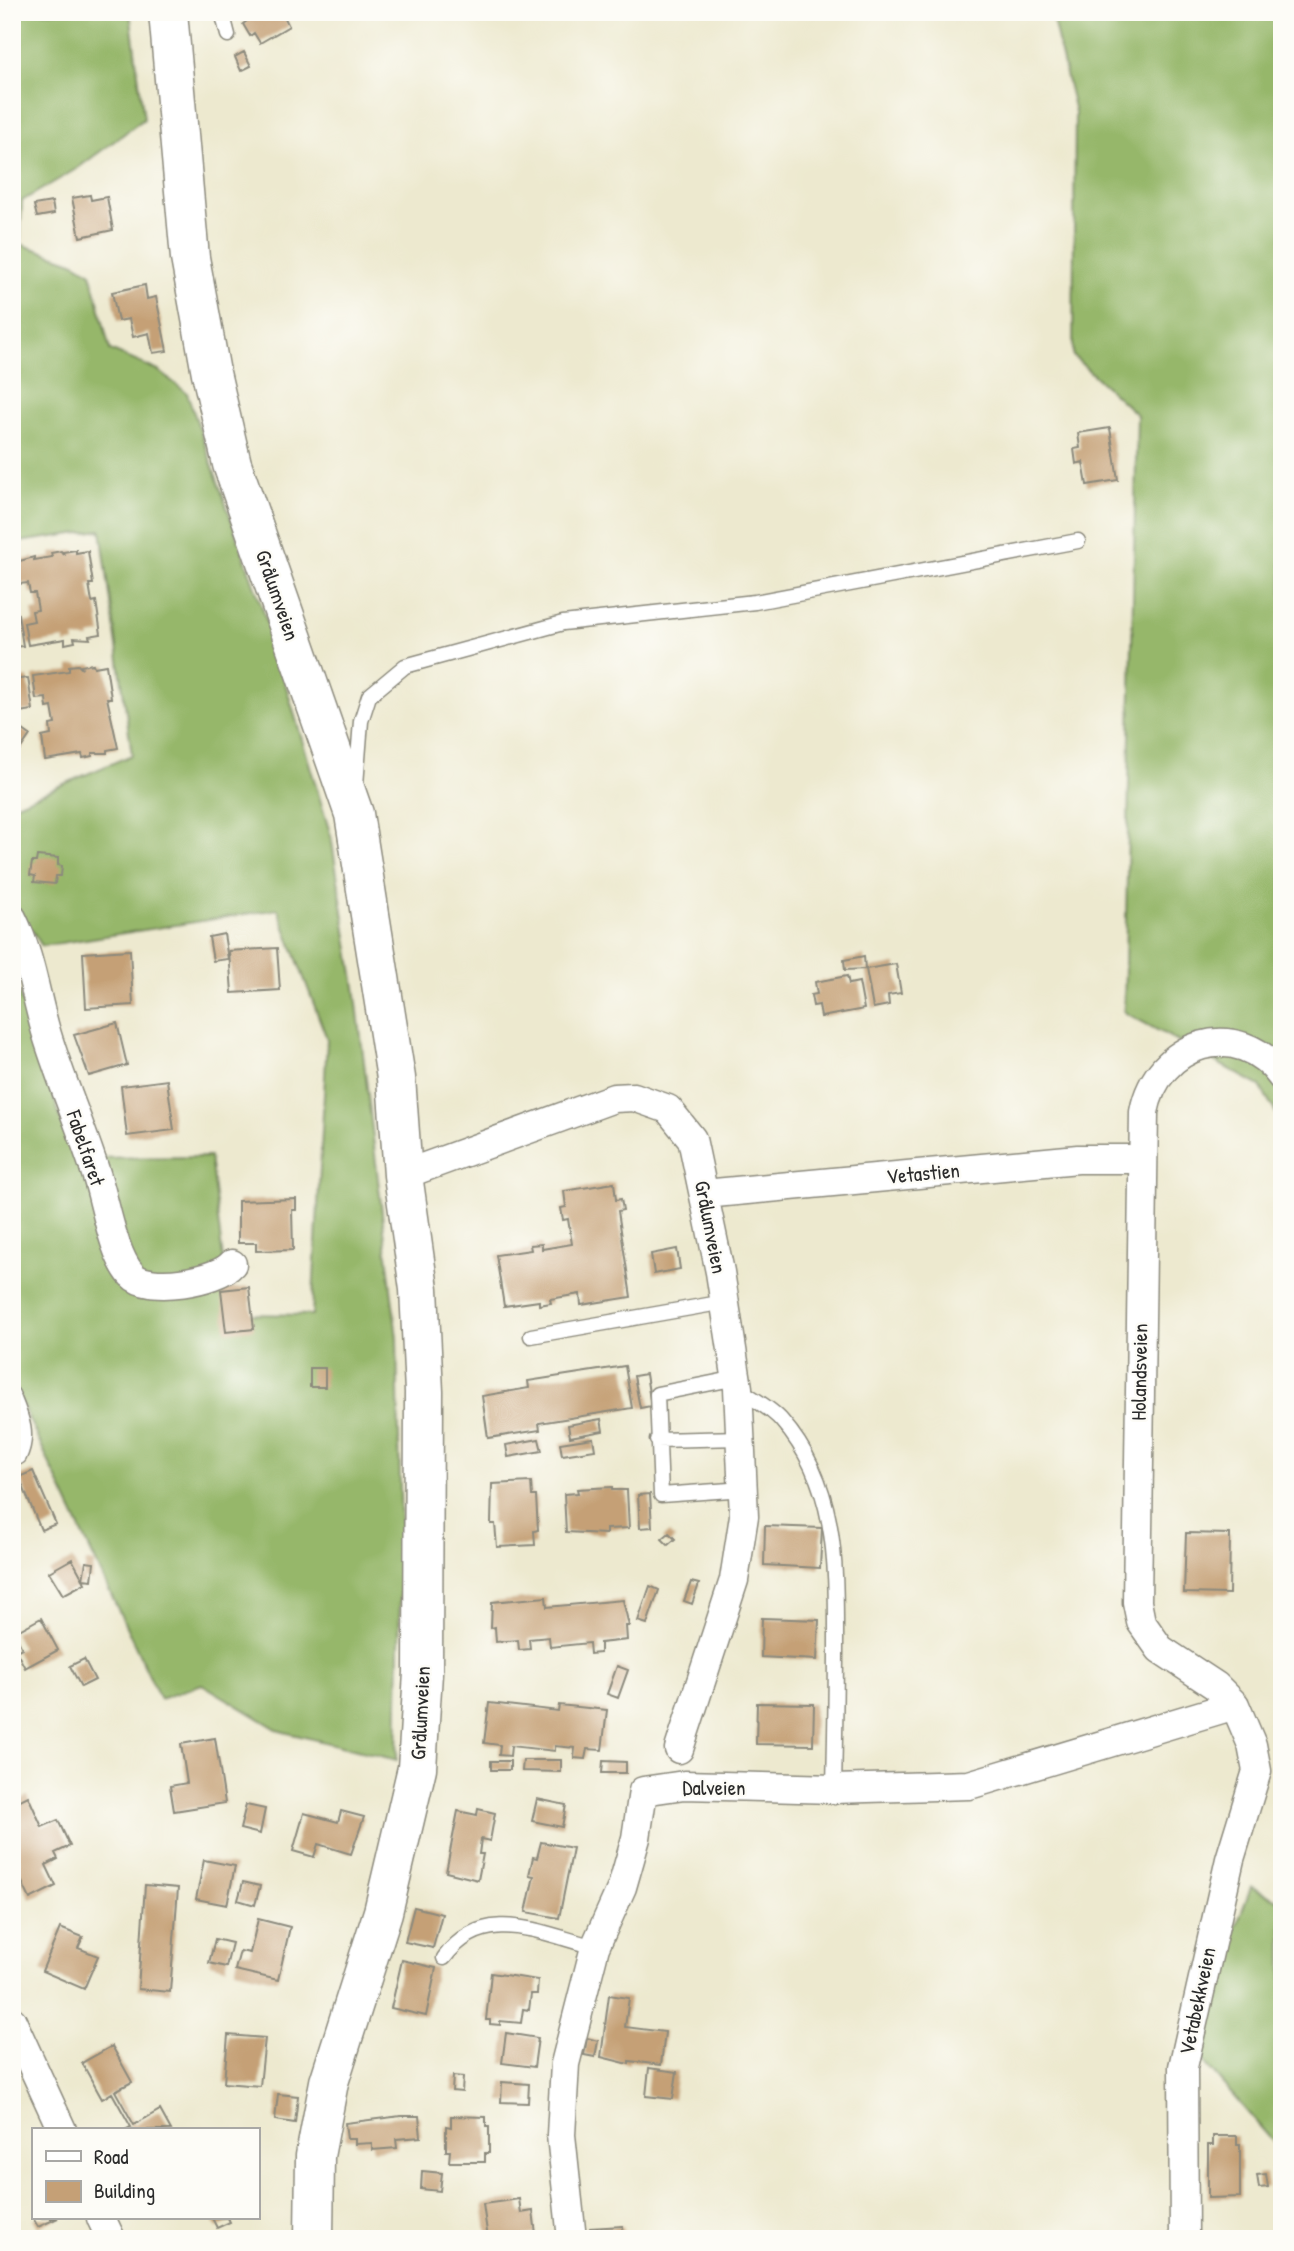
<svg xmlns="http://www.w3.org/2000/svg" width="1294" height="2251" font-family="'Patrick Hand',sans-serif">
<rect width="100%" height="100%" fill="#fdfcf7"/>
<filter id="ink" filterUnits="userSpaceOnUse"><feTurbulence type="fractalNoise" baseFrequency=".0143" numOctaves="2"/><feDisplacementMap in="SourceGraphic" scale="14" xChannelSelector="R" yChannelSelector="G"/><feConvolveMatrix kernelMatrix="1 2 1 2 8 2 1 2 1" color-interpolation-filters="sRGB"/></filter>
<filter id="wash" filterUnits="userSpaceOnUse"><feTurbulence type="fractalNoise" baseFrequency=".00686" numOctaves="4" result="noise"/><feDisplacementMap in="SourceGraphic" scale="28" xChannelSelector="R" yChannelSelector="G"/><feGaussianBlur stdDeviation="1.57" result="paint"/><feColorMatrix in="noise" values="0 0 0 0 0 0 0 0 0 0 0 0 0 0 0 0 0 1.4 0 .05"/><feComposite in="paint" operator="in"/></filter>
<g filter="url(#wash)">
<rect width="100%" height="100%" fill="#ede9cf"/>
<path fill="#96b76a" stroke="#60714a" stroke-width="2" d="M12,12H130L144,119L78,168L22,201L20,244L73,262L91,273L110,350L159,371L187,393L264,613L331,836L355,987L397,1338L401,1539L397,1760L280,1731L202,1684L160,1699L12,1383V973L74,1158L210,1157L230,1314L312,1315L327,1039L278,909L42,946L12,899V806L132,755L101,530L12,543Z
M1051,12H1282V1123L1260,1086L1124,1012L1137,415L1073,356L1075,112Z
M1251,1887L1282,1902V2152L1191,2047Z"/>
<g id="blocks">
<path fill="#c5a076" d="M242,12H282L289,26L260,43L254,33L250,36L243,24L247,21Z
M244,52L251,66L241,71L235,57Z
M90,195L91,200L107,197L113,230L80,237L72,198Z
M52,202L54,214L37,217L34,205Z
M145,285L147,299L156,297L167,351L153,353L149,333L133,337L129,319L118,321L112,292Z
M1110,428L1118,480L1087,485L1083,462L1076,464L1074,449L1080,448L1078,433Z
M76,550V553L88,551L93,584H89L92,602L96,601L101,634L89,636L90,639L74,638L75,642L65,644V639L28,645L24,623L34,621L32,611L38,610L35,593H30L28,583L19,584L16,562L34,557V560L52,557L51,553L61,551L64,555L63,552Z
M18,614L23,646L12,647V615Z
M93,664L94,667L106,665L111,698H107L118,748L107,750V753H92V756L83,758L82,754L45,760L42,737L51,735L50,725L55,724L52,707L47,708L46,698L36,699L33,676L69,671V666L78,665L82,669L81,666Z
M28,678L33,710L12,713V680Z
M12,722L30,735L17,754L12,750Z
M37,856L58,858V865L62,866L61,876H56L55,884L34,882L35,876L30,875L32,862H36Z
M224,934L228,959L213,961L209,937Z
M277,948L280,990L232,993L229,951Z
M130,950L133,1005L86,1008L83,953Z
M864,956L865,969L845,970L844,960Z
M896,964L901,993L888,995L889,1005L873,1008L866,969Z
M847,976L849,984L859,982L864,1009L821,1017L819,1005L813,1006L811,995L817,994L815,982Z
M117,1023L127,1065L89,1076L74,1035Z
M167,1080L174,1130L127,1136L121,1086Z
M614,1183L616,1200L621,1199L623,1210L618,1211L631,1297L581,1305L580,1294L550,1299L551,1303L539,1305V1301L504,1306L496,1255L531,1250L530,1245L542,1244V1249L572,1244L568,1219L563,1220L561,1208L566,1207L564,1191Z
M296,1199V1210H292L293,1250L256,1251V1243H238V1201Z
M677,1249L680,1269L654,1274L651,1254Z
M249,1287L254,1329L226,1332L221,1290Z
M625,1366L632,1408L539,1423L540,1430L488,1438L482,1396L529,1388L528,1381Z
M310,1368H325V1387H310Z
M646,1374L651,1406L640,1408L634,1376Z
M601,1419L603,1431L570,1437L568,1425Z
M593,1438L595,1450L562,1455L560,1443Z
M539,1439L542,1451L508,1457L506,1445Z
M33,1471L56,1524L41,1530L19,1477Z
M531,1482L532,1496H536L538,1530L534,1531L535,1545L497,1547L495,1524H491L492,1484Z
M612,1487V1490H627L629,1528L606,1529V1534L566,1532L564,1494L578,1493L577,1489Z
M650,1494L652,1527L640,1528L638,1495Z
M765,1526L822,1528L820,1568L764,1565Z
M669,1533L675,1539L668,1545L662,1539Z
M1186,1533L1230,1534L1229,1594L1184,1593Z
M72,1559L85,1583L63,1595L49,1572Z
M86,1562L94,1563L92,1580L83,1579Z
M691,1582L699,1584L692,1604L684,1601Z
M650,1586L659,1590L647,1624L638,1621Z
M546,1597L547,1607L623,1600L629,1626H626L627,1640L600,1643V1653L590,1654L589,1643L550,1647L549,1637L529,1639L530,1649L519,1650L518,1640L496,1642L495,1627L491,1628L492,1602Z
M41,1618L58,1650L25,1668L16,1651L22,1648L14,1633Z
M762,1618L819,1620L817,1660L761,1657Z
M84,1659L95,1680L81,1687L70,1666Z
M617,1666L628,1670L618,1698L607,1694Z
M489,1703L558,1711L559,1705L607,1710L602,1750L587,1749L585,1759L574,1758L575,1748L555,1746V1751L511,1746L510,1756L499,1755L500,1745L484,1743Z
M757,1703L814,1704L813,1745L756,1744Z
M215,1738L225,1803L174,1811L170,1786L187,1783L181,1744Z
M523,1760H561V1772L522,1771Z
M491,1761H510V1770H491Z
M603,1761L626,1762V1773H602Z
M28,1796L42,1827L58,1820L70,1846L55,1853L58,1859L46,1865L56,1886L30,1899L14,1865L20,1862L12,1846V1804Z
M537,1799L566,1805L562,1827L532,1821Z
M246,1805L265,1809L260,1834L240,1829Z
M478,1809L495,1813L490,1841L481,1839L479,1854H483L478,1880L446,1872L458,1811L477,1815Z
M341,1811L364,1817L351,1854L318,1844L314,1857L293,1851L304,1813L338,1822Z
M541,1842L573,1848L559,1918L526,1912L534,1876L529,1875L533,1857L537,1858Z
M204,1860L235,1866L227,1905L196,1899Z
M243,1882L260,1886L255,1905L238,1900Z
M145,1885L178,1888L170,1992L138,1989Z
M414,1907L442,1914L433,1948L405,1942Z
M258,1919L290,1927L278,1980L235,1970L240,1951L250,1953Z
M60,1928L83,1937L78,1948L98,1956L84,1989L42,1971Z
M215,1939L232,1943L226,1967L209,1963Z
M402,1960L436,1968L426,2016L391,2008Z
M491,1973L538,1980L537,1994H531L529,2010L523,2009L521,2023L500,2021V2025L490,2024V2020H486Z
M609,1995L629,1998L625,2027L665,2032L661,2065L629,2061V2064L601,2057Z
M506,2033L538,2038L534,2067L502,2063Z
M228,2035L265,2038L260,2086L224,2083Z
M587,2038L598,2041L595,2057L584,2055Z
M112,2046L132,2082L115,2091L134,2125L160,2110L171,2130H125L131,2127L112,2093L102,2099L82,2063Z
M649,2068L677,2072L673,2099L646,2096Z
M453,2076L463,2077L462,2092L452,2091Z
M502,2082L529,2084L528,2103L501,2102Z
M278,2094L298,2096L295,2123L275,2120Z
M401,2116H419L421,2137L396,2139L397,2148L372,2150V2143L355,2144V2139H347L345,2123Z
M451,2116L486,2117V2127H489V2153H485V2162H449L450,2151H446V2126L451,2127Z
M1213,2136H1237V2145H1240V2197L1208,2198V2145H1213Z
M422,2171L442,2173L440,2191L421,2189Z
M1266,2174L1268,2187L1259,2188L1257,2175Z
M519,2199L521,2213L533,2211L536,2234L523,2236L524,2239H488L483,2204Z
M33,2218H58L38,2227Z
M212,2218H228L230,2222L217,2228Z
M623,2226L624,2239H591L590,2228Z"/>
</g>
</g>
<g filter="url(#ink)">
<use href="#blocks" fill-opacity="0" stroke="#8c8a7d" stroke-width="2"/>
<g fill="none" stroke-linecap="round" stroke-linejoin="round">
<defs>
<path id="lane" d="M222,12L228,35
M356,785L361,721L369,696L405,666L563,623L755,602L1078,541
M531,1336L725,1302
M737,1378L657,1394L661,1495L744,1489
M739,1389C753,1399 771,1408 782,1421C838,1485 836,1565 836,1644C836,1692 835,1740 834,1789
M12,1394C21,1416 30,1435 19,1457
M657,1440L741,1438
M444,1958C484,1903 539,1933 595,1947"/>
<path id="street" d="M12,918C31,956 35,995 47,1035C62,1084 83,1131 98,1180C106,1206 114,1256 132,1275C148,1293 217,1281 232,1264
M403,1175L614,1098L634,1097L668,1109L692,1139L720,1272L738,1388L744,1516L734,1580L679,1749
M704,1194L1078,1159H1142
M12,2021L62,2130
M101,2218L111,2239
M572,2239L561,2135L565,2064L595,1947L622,1887L636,1838L643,1791L684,1785L834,1789L969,1785L1235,1705
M1184,2239L1183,2067L1230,1859L1257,1771L1252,1745L1235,1705L1216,1686L1160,1649L1141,1622L1137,1602L1144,1112C1157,1042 1239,1016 1282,1077"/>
<path id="primary" d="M168,12L190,258L211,373L232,464L354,814L396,1078L403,1175L419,1289L424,1392L423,1673L417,1768L383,1912L329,2082L315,2156L314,2239"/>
</defs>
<use href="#lane" stroke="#8c8a7d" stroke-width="17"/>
<use href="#street" stroke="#8c8a7d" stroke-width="31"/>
<use href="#primary" stroke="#8c8a7d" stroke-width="41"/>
<use href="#lane" stroke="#fff" stroke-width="14"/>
<use href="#street" stroke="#fff" stroke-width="28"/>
<use href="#primary" stroke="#fff" stroke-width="38"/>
</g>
</g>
<g text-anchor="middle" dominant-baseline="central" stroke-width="5" stroke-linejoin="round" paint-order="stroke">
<g font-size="21" fill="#2b2b2b" stroke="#fdfcf7">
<text transform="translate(278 595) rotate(71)">Grålumveien</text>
<text transform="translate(86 1148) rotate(71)">Fabelfaret</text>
<text transform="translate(923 1173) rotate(-5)">Vetastien</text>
<text transform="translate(711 1227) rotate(79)">Grålumveien</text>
<text transform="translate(1139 1372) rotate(-89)">Holandsveien</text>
<text transform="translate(420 1713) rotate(-87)">Grålumveien</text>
<text x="714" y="1787">Dalveien</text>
<text transform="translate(1197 2001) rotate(-78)">Vetabekkveien</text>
</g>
</g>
<rect width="1294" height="2251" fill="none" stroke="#fdfcf7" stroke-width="42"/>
<rect x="32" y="2128" width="228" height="91" fill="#fdfcf7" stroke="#a9a8a5" stroke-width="2"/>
<rect x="46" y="2151" width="35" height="10" fill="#ffffff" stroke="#a9a8a5" stroke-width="2"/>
<text x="94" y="2164" font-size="21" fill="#2b2b2b">Road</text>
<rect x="46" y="2181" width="35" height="21" fill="#c5a076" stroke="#a9a8a5" stroke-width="2"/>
<text x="94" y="2198" font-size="21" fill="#2b2b2b">Building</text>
</svg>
